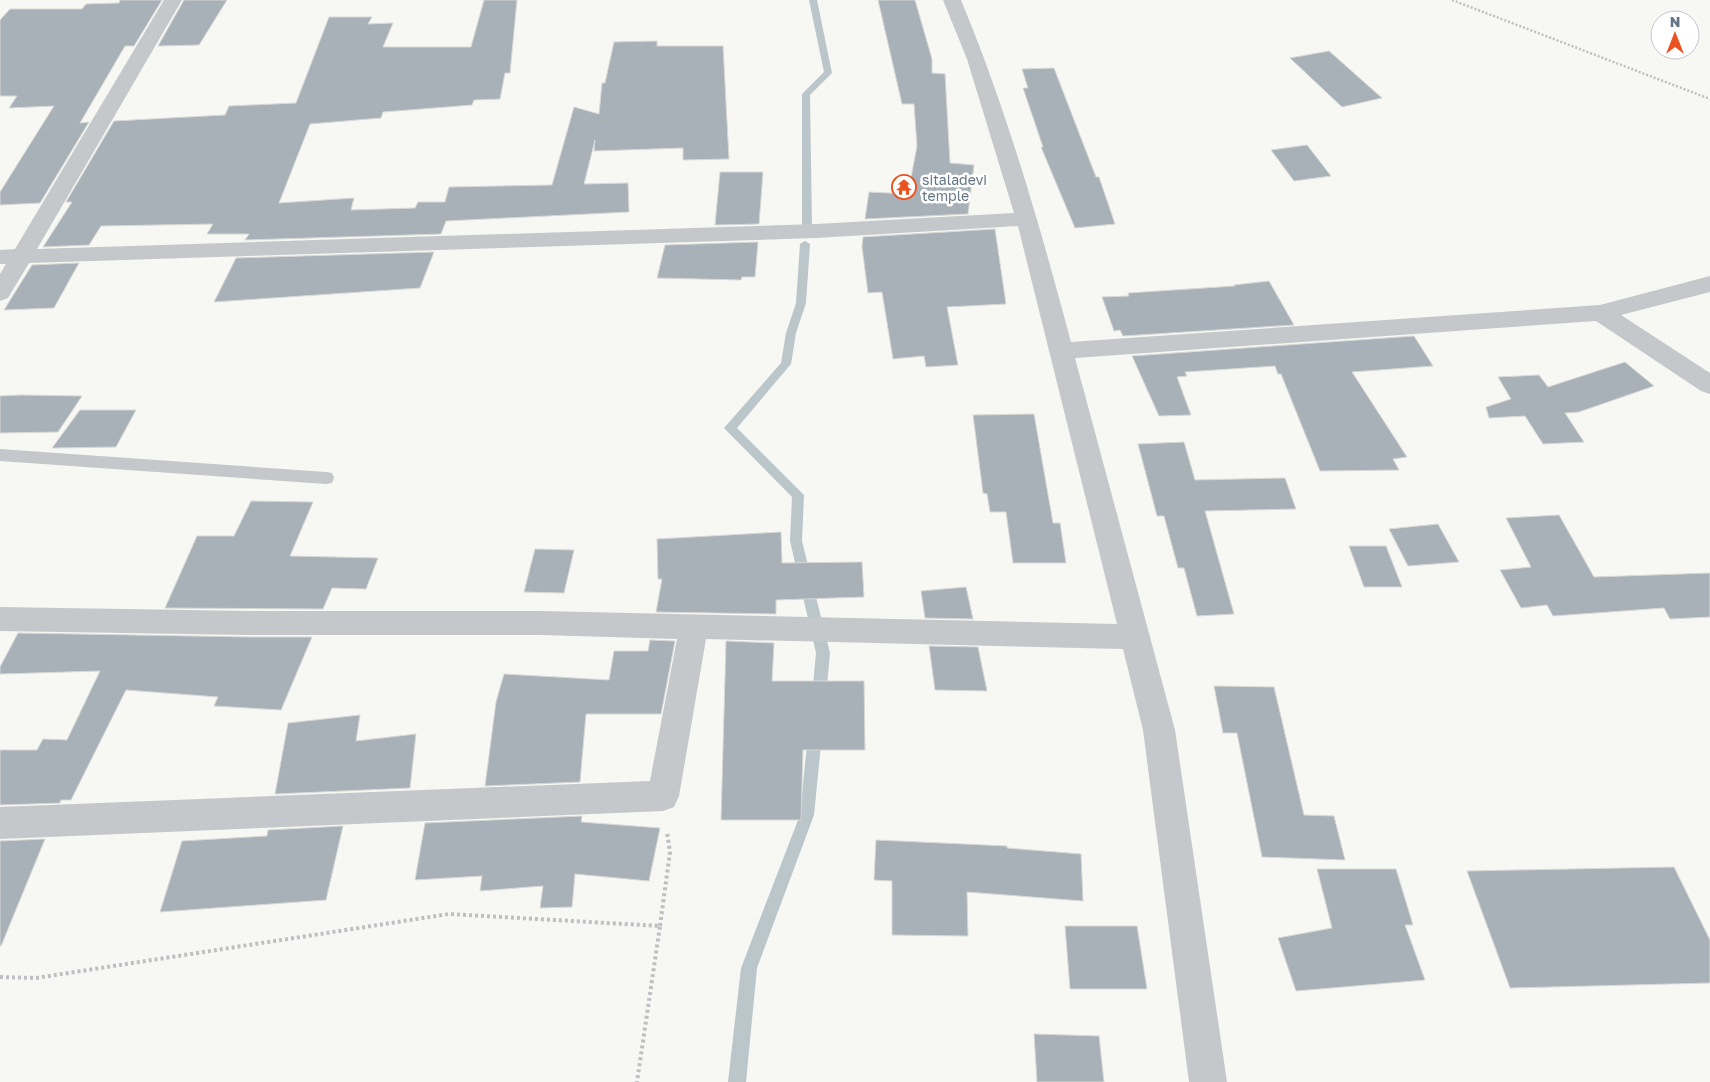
<svg xmlns="http://www.w3.org/2000/svg" width="1710" height="1082" font-family="'Golos Text',sans-serif">
<rect width="100%" height="100%" fill="#f7f7f3"/>
<g fill="none" stroke-linecap="round" stroke-linejoin="round">
<path fill="#bbc6cb" fill-rule="evenodd" d="M809,0H817L832,73L810,95L812,226L807,229L802,226V94L824,72Z
M805,241L810,244L806,303L796,333L791,364L737,428L804,495L802,541L830,653L826,696L824,700L819,702L814,700L812,696L816,653L790,541L792,497L724,428L781,363L786,333L796,303L800,244Z
M815,727L820,729L822,734L814,815L757,968L746,1082H728L741,968L800,815L808,734L810,729Z"/>
</g>
<path fill="#a8b1b7" stroke="#d8d8d6" d="M120,0H162L134,46H125L80,123L89,122L40,203L0,205V192L54,106L9,108L17,96H0V20L10,9H82L86,4L119,3Z
M184,0H227L199,45L158,46Z
M484,0H517L510,73H505L500,99L474,100L472,105L383,112L381,118L310,124L279,203L354,198L351,210L415,208L418,202H445L449,187L552,185L574,107L599,114L602,83H605L614,42L657,41V46H723L729,159L683,160V148L594,151L595,140L584,184L628,183L629,212L446,221L441,234L245,240L249,234H207L213,224L101,226L89,245L43,247L72,202H66L114,121L225,115L229,106L296,103L329,17H372L368,24L393,23L383,47H471Z
M878,0H915L932,59V73L945,74L950,163L974,165L968,214L865,219L869,192L908,194L917,146L914,104H902Z
M1329,51L1382,98L1342,107L1290,58Z
M1054,68L1096,177H1099L1115,224L1075,228L1041,147H1043L1023,88H1028L1022,69Z
M1307,145L1331,176L1294,181L1271,150Z
M720,172H763L759,224L715,225Z
M995,229L1006,304L947,307L958,365L926,367L924,356L893,359L882,292L868,293L862,247L863,237Z
M758,242L755,277H742L741,280L657,278L665,245Z
M434,252L420,288L214,302L236,258Z
M79,263L54,308L4,310L32,265Z
M1269,281L1294,325L1123,336L1120,330L1114,331L1102,297L1129,296L1128,293L1235,286L1234,285Z
M1414,336L1433,366L1352,372L1407,457L1393,459L1399,470L1320,471L1281,374H1278L1275,366L1185,372L1187,376L1177,377L1191,415L1159,416L1132,356Z
M1625,362L1654,386L1579,412L1565,413L1584,442L1543,444L1525,416L1489,418L1486,407L1511,399L1498,377L1539,375L1548,387Z
M21,395L82,396L58,432L0,433V396Z
M80,410H136L116,447L52,448Z
M1034,414L1053,523H1060L1066,563H1013L1006,512H990L987,494L983,493L973,415Z
M1184,442L1195,480L1285,478L1296,509L1205,511L1234,614L1197,616L1184,568H1178L1164,516H1157L1138,444Z
M251,501L313,502L290,556L378,558L366,589L332,588L323,609L165,608L197,536H234Z
M1559,515L1594,577L1710,573V617L1670,619L1664,608L1553,616L1547,605L1521,608L1500,570L1531,567L1506,518Z
M1438,524L1459,562L1408,566L1389,529Z
M781,532L782,563L862,562L864,597L776,600V614L656,612L662,579H658L657,539Z
M1349,546H1386L1402,587H1364Z
M535,549L574,550L564,593L524,592Z
M966,587L973,619L925,618L921,591Z
M18,633L248,637H312L281,710L214,706L218,697L126,690L71,800H61L60,803L0,805V750H37L43,739L67,740L100,671L0,674V667Z
M650,640L675,641L661,714H586L580,782L485,786L496,702L504,674L609,680L614,651H648Z
M726,641L774,643L772,681H864L865,750H803L801,820H721Z
M929,646L978,647L987,691L935,690Z
M1214,686L1274,687L1304,815L1334,816L1345,860L1262,857L1237,733H1223Z
M360,715L356,741L416,734L410,788L275,794L288,723Z
M582,816L581,822L660,828L649,881L575,874L572,907L540,908L543,886L480,891L482,876L415,880L425,823Z
M343,826L326,900L160,912L182,841L267,836L268,830Z
M45,839L1,946H0V841Z
M876,840L1007,846V848L1081,854L1083,901L967,892L968,936L892,935V881L874,880Z
M1674,867L1710,940V983L1510,988L1467,871Z
M1317,869H1396L1413,925H1405L1425,980L1296,991L1278,938L1332,928Z
M1065,926H1137L1147,989H1070Z
M1034,1034L1099,1036L1104,1082H1037Z"/>
<g fill="none" stroke-linecap="round" stroke-linejoin="round">
<path stroke="#bdc0c2" stroke-width="2.5" stroke-dasharray="2 2" stroke-linecap="butt" d="M1452,0L1710,99"/>
<path stroke="#bdc0c2" stroke-width="4" stroke-dasharray="3 3" stroke-linecap="butt" d="M660,926L670,852L667,832
M0,977L36,978L449,914L660,926L637,1082"/>
<path fill="#c4c8cb" fill-rule="evenodd" d="M0,449L326,472L332,473L334,478L332,483L326,484L0,461Z"/>
<path fill="#c4c8cb" fill-rule="evenodd" d="M164,0H182L37,249L816,224L1014,213L967,59L943,0H961C1007,111 1040,226 1071,342L1600,305L1710,276V292L1621,315L1710,373V394L1701,391L1596,321L1075,358L1175,730L1227,1082H1189L1143,730L1123,649L706,639L679,796L674,807L663,811L0,839V807L650,781L677,639L541,635H248L0,631V607L248,611H541L1117,624L1018,226L816,238L29,263L8,298L0,301V274L6,264H0V250L15,249Z"/>
</g>
<defs>
<symbol id="temple-ring" viewBox="-11 -11 22 22"><circle r="9.5" fill="#fff" stroke="#ea5320" stroke-width="1.5"/><path d="M0-6L5-2H3V0L6.5 2.5H4V6H1.5V3h-3V6H-4V2.5H-6.5L-3 0V-2H-5Z" fill="#ea5320"/></symbol>
</defs>
<g fill-rule="evenodd">
<use href="#temple-ring" x="890" y="173" width="28" height="28"/>
</g>
<g text-anchor="middle" dominant-baseline="central" stroke-width="5" stroke-linejoin="round" paint-order="stroke">
<g font-size="14" fill="#647685" stroke="#fff" text-anchor="start">
<text x="922" y="179">sitaladevi<tspan x="922" dy="16">temple</tspan></text>
</g>
</g>
<g transform="translate(1675 35)"><circle r="24" fill="#ffffff" stroke="#c1c8ce"/>
<path d="M0-4L9 19L0 12L-9 19Z" fill="#ea5320"/>
<text y="-8" font-size="14" font-weight="bold" text-anchor="middle" fill="#647685">N</text>
</g>
</svg>
